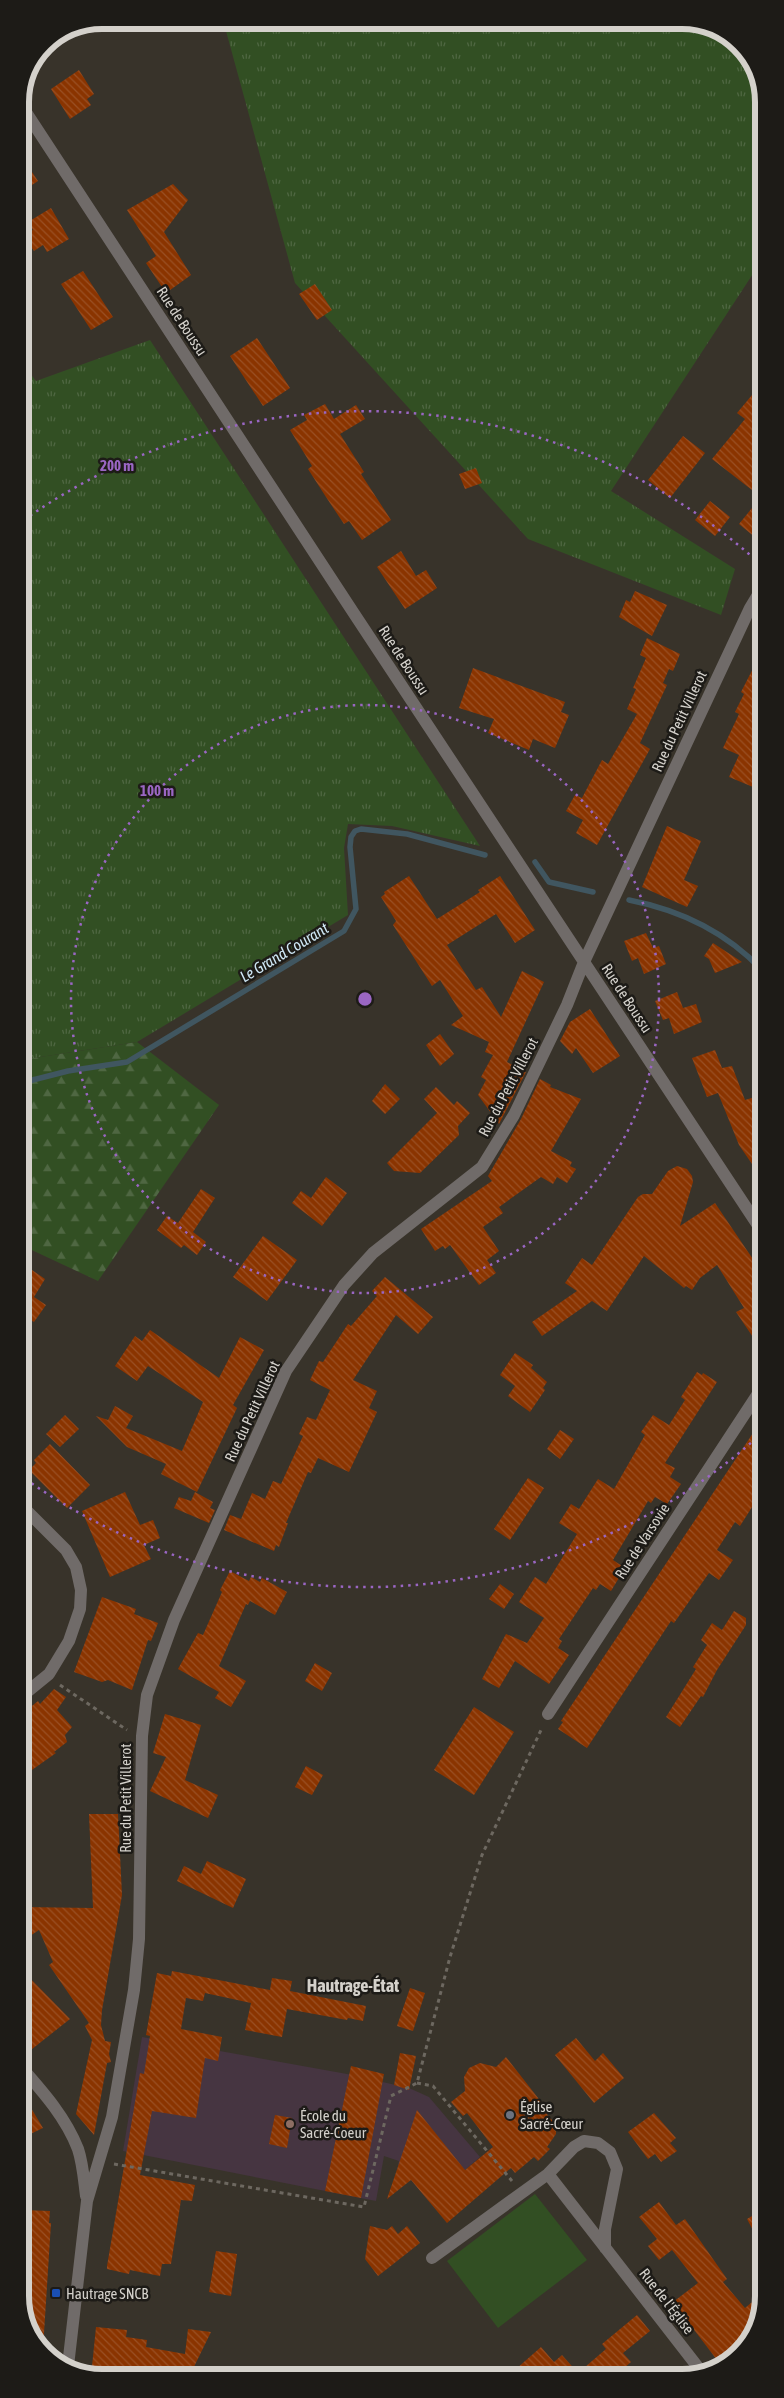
<svg xmlns="http://www.w3.org/2000/svg" width="784" height="2398" font-family="'Asap Condensed',sans-serif">
<defs>
<pattern id="grass-tufts" width="24" height="20" patternUnits="userSpaceOnUse" patternTransform="scale(1.25)"><rect width="24" height="20" fill="#324f23"/><path d="M3 7l-1-3M5 7V3M7 7l1-3M15 17l-1-3M17 17v-4M19 17l1-3" fill="none" stroke="#4f6742"/></pattern>
<pattern id="forest-firs" width="22" height="20" patternUnits="userSpaceOnUse" patternTransform="scale(1.25)"><rect width="22" height="20" fill="#324f23"/><path d="M5 1l3.5 6h-7zM16 11l3.5 6h-7z" fill="#4f6742"/></pattern>
<pattern id="building-back-hatch" width="6" height="6" patternUnits="userSpaceOnUse" patternTransform="scale(1.25)"><rect width="6" height="6" fill="#8a3400"/><path d="M-1 5l2 2M0 0l6 6M5-1l2 2" fill="none" stroke="#9a5024"/></pattern>
</defs>
<rect width="100%" height="100%" fill="#38332a"/>
<path fill="#463541" d="M142,2037L347,2074L409,2088L429,2097L480,2157L429,2201L398,2165L399,2161L384,2156L376,2201L123,2151Z"/>
<path fill="url(#grass-tufts)" d="M223,20H688L736,40L761,81L762,260L611,491L735,569L721,615L528,539L295,283Z
M150,340L480,846L392,826L348,824L344,848L348,915L137,1042L21,1060L20,360L36,381Z"/>
<path fill="url(#forest-firs)" d="M137,1042L219,1105L98,1281L21,1245V1060Z"/>
<path fill="#324f23" d="M535,2194L587,2260L498,2328L447,2261Z"/>
<g fill="none" stroke-linecap="round" stroke-linejoin="round">
<path stroke="#405660" stroke-width="5.5" d="M535,862L549,882L593,892
M629,900C680,910 726,932 762,970
M21,1083L68,1071L127,1062L344,931L356,909L350,847L351,837L355,831L361,829L407,834L485,855"/>
</g>
<path fill="url(#building-back-hatch)" d="M79,70L94,94L87,99L91,105L70,119L51,89Z
M20,154L38,181L20,193Z
M173,184L188,200L164,232L191,275L166,293L146,263L156,256L127,210Z
M51,208L69,239L47,252L43,245L34,251L23,235L33,230L28,222Z
M83,271L113,317L91,330L61,284Z
M315,284L332,310L317,320L299,294Z
M257,338L290,388L263,406L230,356Z
M762,383V543L739,524L761,497L712,459L745,419L737,413Z
M325,404L334,419L356,405L365,419L340,434L364,472L361,474L391,520L362,540L349,521L344,524L326,497L308,469L312,466L290,430L307,420L304,415Z
M683,436L705,453L670,498L648,480Z
M476,468L482,483L465,489L459,474Z
M710,501L730,517L715,536L695,520Z
M401,551L416,576L426,570L437,588L405,609L377,567Z
M635,591L667,605L652,636L619,617L626,600L630,602Z
M647,638L680,654L673,671L669,669L663,683L667,685L640,743L650,749L597,845L576,833L583,820L566,811L575,795L582,798L602,760L608,764L637,714L627,709L636,689L633,688L646,658L640,655Z
M762,651V768L753,787L729,777L739,755L723,748L739,714L735,712L744,694L741,692Z
M473,668L565,702L561,712L569,715L555,748L533,739L529,750L488,733L494,719L459,708Z
M667,826L701,841L684,880L698,886L687,907L642,887Z
M409,876L437,919L480,892L478,890L500,876L535,930L515,943L496,914L447,945L476,990L482,987L501,1017L522,971L544,982L507,1062L526,1072L499,1124L478,1095L486,1080L481,1077L493,1055L485,1052L489,1042L451,1025L463,1016L440,980L432,986L393,925L396,921L381,897L385,894L384,892Z
M646,933L653,948L659,946L666,964L644,974L638,958L632,961L624,941Z
M713,943L742,962L715,973L709,959L704,956Z
M677,992L683,1008L696,1004L702,1022L674,1034L669,1018L663,1020L655,1001Z
M590,1009L620,1056L593,1073L576,1048L572,1054L560,1041L570,1022Z
M440,1034L454,1054L440,1066L426,1045Z
M715,1050L722,1068L732,1066L745,1100L755,1097L763,1116V1180L739,1145L718,1093L707,1097L692,1058Z
M540,1079L551,1085L550,1087L581,1099L551,1151L572,1162L570,1166L576,1169L567,1183L557,1177L553,1184L541,1177L499,1207L503,1213L483,1227L499,1251L487,1260L496,1273L479,1285L450,1245L445,1249L443,1246L435,1251L421,1229L492,1181L488,1176L521,1119Z
M385,1084L400,1099L385,1114L372,1101Z
M436,1087L454,1105L457,1101L470,1113L458,1126L459,1135L420,1173L394,1171L387,1163L437,1113L424,1099Z
M677,1166L687,1169L692,1176L693,1182L680,1226L715,1203L763,1274V1352L736,1312L744,1308L717,1265L700,1278L692,1290L686,1286L684,1288L644,1256L607,1311L592,1301L542,1336L532,1322L577,1291L565,1283L582,1258L592,1265L638,1197L643,1194H652L668,1171Z
M326,1177L347,1193L322,1226L292,1203L301,1191L311,1198Z
M201,1189L215,1198L193,1232L206,1242L197,1255L184,1245L181,1248L157,1230L167,1216L178,1223Z
M263,1236L297,1260L267,1301L233,1277Z
M22,1263L45,1279L34,1297L46,1305L34,1322L22,1315Z
M385,1277L433,1317L418,1334L396,1315L353,1380L377,1391L369,1408L377,1412L349,1472L318,1458L311,1473L308,1472L286,1523H288L279,1547L276,1545L274,1551L224,1530L230,1515L241,1519L252,1493L265,1499L273,1481L281,1484L303,1436L299,1434L307,1417L316,1420L330,1390L310,1380L319,1361L323,1362L348,1324L351,1326L377,1296L372,1291Z
M150,1330L219,1378L240,1337L264,1350L233,1405L237,1408L197,1492L161,1474L166,1464L127,1447L96,1416L108,1420L115,1406L133,1416L126,1428L182,1451L203,1402L148,1366L137,1381L115,1366L135,1336L142,1341Z
M515,1353L533,1365L531,1368L547,1382L543,1388L545,1390L530,1412L508,1396L515,1386L500,1375Z
M697,1372L702,1375L703,1373L717,1382L665,1463L675,1468L670,1477L681,1484L667,1504L655,1497L651,1503L648,1501L613,1560L625,1568L611,1591L600,1584L596,1590L593,1588L559,1639L562,1641L558,1648L569,1655L549,1684L515,1661L499,1688L482,1679L506,1634L527,1643L544,1618L519,1602L535,1577L546,1584L577,1534L559,1523L571,1504L579,1509L598,1479L614,1489L645,1435L641,1432L653,1415L669,1425L685,1400L681,1397Z
M65,1415L79,1429L60,1447L46,1434Z
M763,1418V1490L740,1526L735,1522L717,1550L733,1560L719,1580L709,1573L674,1623L671,1621L587,1748L558,1729L563,1722L561,1721Z
M560,1430L574,1439L560,1459L547,1449Z
M50,1444L90,1485L67,1508L29,1470L36,1463L34,1460Z
M528,1478L544,1488L510,1540L494,1529Z
M125,1492L140,1525L153,1520L160,1538L144,1545L151,1559L110,1577L82,1511Z
M195,1492L213,1502L210,1508L215,1510L209,1523L174,1508L179,1497L191,1501Z
M230,1571L249,1581L251,1577L260,1582L262,1578L287,1592L275,1615L250,1601L248,1605L246,1604L219,1666L246,1681L231,1707L215,1698L219,1692L178,1669L198,1633L203,1635L222,1592L220,1590Z
M500,1584L514,1594L504,1609L489,1599Z
M102,1597L136,1609L134,1614L158,1623L151,1641L148,1640L132,1690L108,1680L102,1682L74,1672Z
M734,1611L746,1618V1625L717,1670L703,1697L701,1696L680,1727L666,1717L696,1669L693,1667L707,1645L701,1640L712,1623L722,1630Z
M315,1663L332,1673L322,1691L305,1681Z
M54,1689L66,1697L57,1710L72,1727L65,1735L67,1742L54,1752L56,1753L22,1777V1714L38,1701L40,1704Z
M474,1707L514,1732L474,1795L434,1770Z
M165,1714L201,1725L185,1780L218,1795L208,1818L150,1791L166,1757L153,1753Z
M306,1766L323,1775L312,1795L295,1787Z
M89,1814H118L122,1895L102,2010L101,2025L105,2041L111,2042L109,2054L111,2062L107,2063L94,2135L76,2114L92,2040L85,2026L89,2023L49,1965L53,1962L39,1930L30,1936L22,1924V1907L93,1908Z
M207,1861L246,1879L233,1908L177,1881L184,1866L201,1874Z
M22,1970L70,2019L22,2057Z
M172,1971L270,1990L272,1978L292,1981L290,1991L366,2006L363,2021L348,2018L347,2020L287,2009L282,2037L245,2030L251,2003L205,1993L203,2001L186,1998L181,2029L222,2037L218,2061L205,2058L196,2118L152,2111L140,2175L195,2185L192,2201L181,2200L171,2264H162L160,2276L130,2270L129,2274L107,2269V2266L140,2073L144,2074L150,2036L146,2035L157,1973L171,1976Z
M410,1988L425,1993L413,2031L397,2026Z
M576,2038L595,2061L603,2053L624,2078L594,2103L555,2055Z
M400,2053L416,2056L409,2090L394,2085Z
M506,2057L549,2112L547,2114L556,2125V2134L547,2147L550,2149L538,2161L534,2157L515,2173L511,2168L447,2223L411,2180L387,2199L417,2110L465,2170L493,2147L467,2113L463,2116L451,2102L465,2091L464,2077L469,2068L480,2063L496,2067Z
M351,2066L384,2074L361,2198L325,2191Z
M22,2093L43,2128L22,2138Z
M654,2113L676,2138L670,2143L677,2151L661,2162L655,2154L648,2159L628,2132Z
M275,2115L292,2118L287,2148L269,2144Z
M659,2202L676,2225L685,2219L727,2279L723,2282L745,2308L764,2292L747,2346L720,2364L673,2302L698,2283L672,2250L659,2260L648,2246L657,2239L639,2217Z
M764,2209V2251L747,2219Z
M23,2210L50,2211L49,2223H51L43,2349L23,2317Z
M370,2226L387,2230L392,2226L398,2234L407,2226L420,2243L378,2276L365,2259Z
M216,2251L237,2254L231,2296L209,2292Z
M637,2315L650,2331L623,2353L631,2362L615,2376H508L541,2347L554,2362L562,2355L578,2373L606,2349L602,2344Z
M96,2327L127,2330L126,2337L147,2340L146,2347L185,2354L188,2329L211,2332L189,2377L96,2378L91,2376Z"/>
<g fill="none" stroke-linecap="round" stroke-linejoin="round">
<path stroke="#6d6860" stroke-width="3" stroke-dasharray="4 4" stroke-linecap="butt" d="M60,1685L127,1730
M417,2083L433,2086L512,2181
M114,2164L364,2207L391,2096L417,2083L450,1957L482,1855L542,1728"/>
<path stroke="#706b69" stroke-width="12" d="M20,103L353,612L763,1233
M22,1506L66,1550L76,1567L81,1590L80,1609L69,1641L49,1674L22,1696
M548,1714L763,1386
M22,2068C44,2093 66,2118 78,2149C83,2164 84,2181 86,2196
M548,2174L704,2375
M432,2258L548,2174L574,2147L584,2141L598,2143L610,2152L617,2169L605,2229V2248
M68,2366L87,2201L112,2117L134,1990L139,1939L142,1736L147,1695L174,1620L286,1371L344,1285L373,1253L482,1167L514,1115L567,1005L584,962L750,608L762,588"/>
</g>
<g fill="none" stroke="#9a66c3" stroke-width="2.5" stroke-dasharray="2.5 5">
<circle cx="365" cy="999" r="294"/>
<path d="M762 1433A588 588 0 0 1 24 1478M24 520A588 588 0 0 1 758 562"/>
</g>
<circle fill="#6b7280" stroke="#1d1b17" stroke-width="2" cx="510" cy="2115" r="5"/>
<circle fill="#8d6e63" stroke="#1d1b17" stroke-width="2" cx="290" cy="2124" r="5"/>
<rect fill="#1a4fb4" stroke="#1d1b17" stroke-width="2" x="51" y="2288" width="10" height="10" rx="2.5"/>
<g text-anchor="middle" dominant-baseline="central" stroke-width="5" stroke-linejoin="round" paint-order="stroke">
<g font-size="15" fill="#d4d1cb" stroke="#1d1b17">
<text transform="translate(182 321) rotate(57)">Rue de Boussu</text>
<text transform="translate(404 660) rotate(57)">Rue de Boussu</text>
<text transform="translate(679 721) rotate(-65)">Rue du Petit Villerot</text>
<text transform="translate(627 998) rotate(57)">Rue de Boussu</text>
<text transform="translate(508 1087) rotate(-62)">Rue du Petit Villerot</text>
<text transform="translate(252 1411) rotate(-65)">Rue du Petit Villerot</text>
<text transform="translate(642 1541) rotate(-57)">Rue de Varsovie</text>
<text transform="translate(125 1798) rotate(-90)">Rue du Petit Villerot</text>
<text transform="translate(667 2301) rotate(52)">Rue de l'Église</text>
</g>
<g font-size="15" fill="#d4d1cb" stroke="#1d1b17" text-anchor="start">
<text x="520" y="2106">Église<tspan x="520" dy="17">Sacré-Cœur</tspan></text>
<text x="300" y="2115">École du<tspan x="300" dy="17">Sacré-Coeur</tspan></text>
<text x="66" y="2293">Hautrage SNCB</text>
</g>
<g font-size="16" font-style="italic" fill="#cfe7f5" stroke="#1d1b17">
<text transform="translate(284 952) rotate(-31)">Le Grand Courant</text>
</g>
<g font-size="18" font-weight="bold" fill="#d4d1cb" stroke="#1d1b17">
<text x="353" y="1985">Hautrage-État</text>
</g>
</g>
<path d="M0 0H784V2398H0ZM102 29H682A73 73 0 0 1 755 102V2296A73 73 0 0 1 682 2369H102A73 73 0 0 1 29 2296V102A73 73 0 0 1 102 29Z" fill="#1d1b17" fill-rule="evenodd"/>
<path fill="none" stroke="#d4d1cb" stroke-width="6" d="M102 29H682A73 73 0 0 1 755 102V2296A73 73 0 0 1 682 2369H102A73 73 0 0 1 29 2296V102A73 73 0 0 1 102 29Z"/>
<circle cx="365" cy="999" r="8" fill="#9a66c3" stroke="#1d1b17" stroke-width="2.5"/>
<g font-size="15" text-anchor="middle" font-weight="bold" fill="#9a66c3" stroke="#1d1b17" stroke-width="5" stroke-linejoin="round" paint-order="stroke">
<text x="117" y="471">200 m</text>
<text x="157" y="796">100 m</text>
</g>
</svg>
